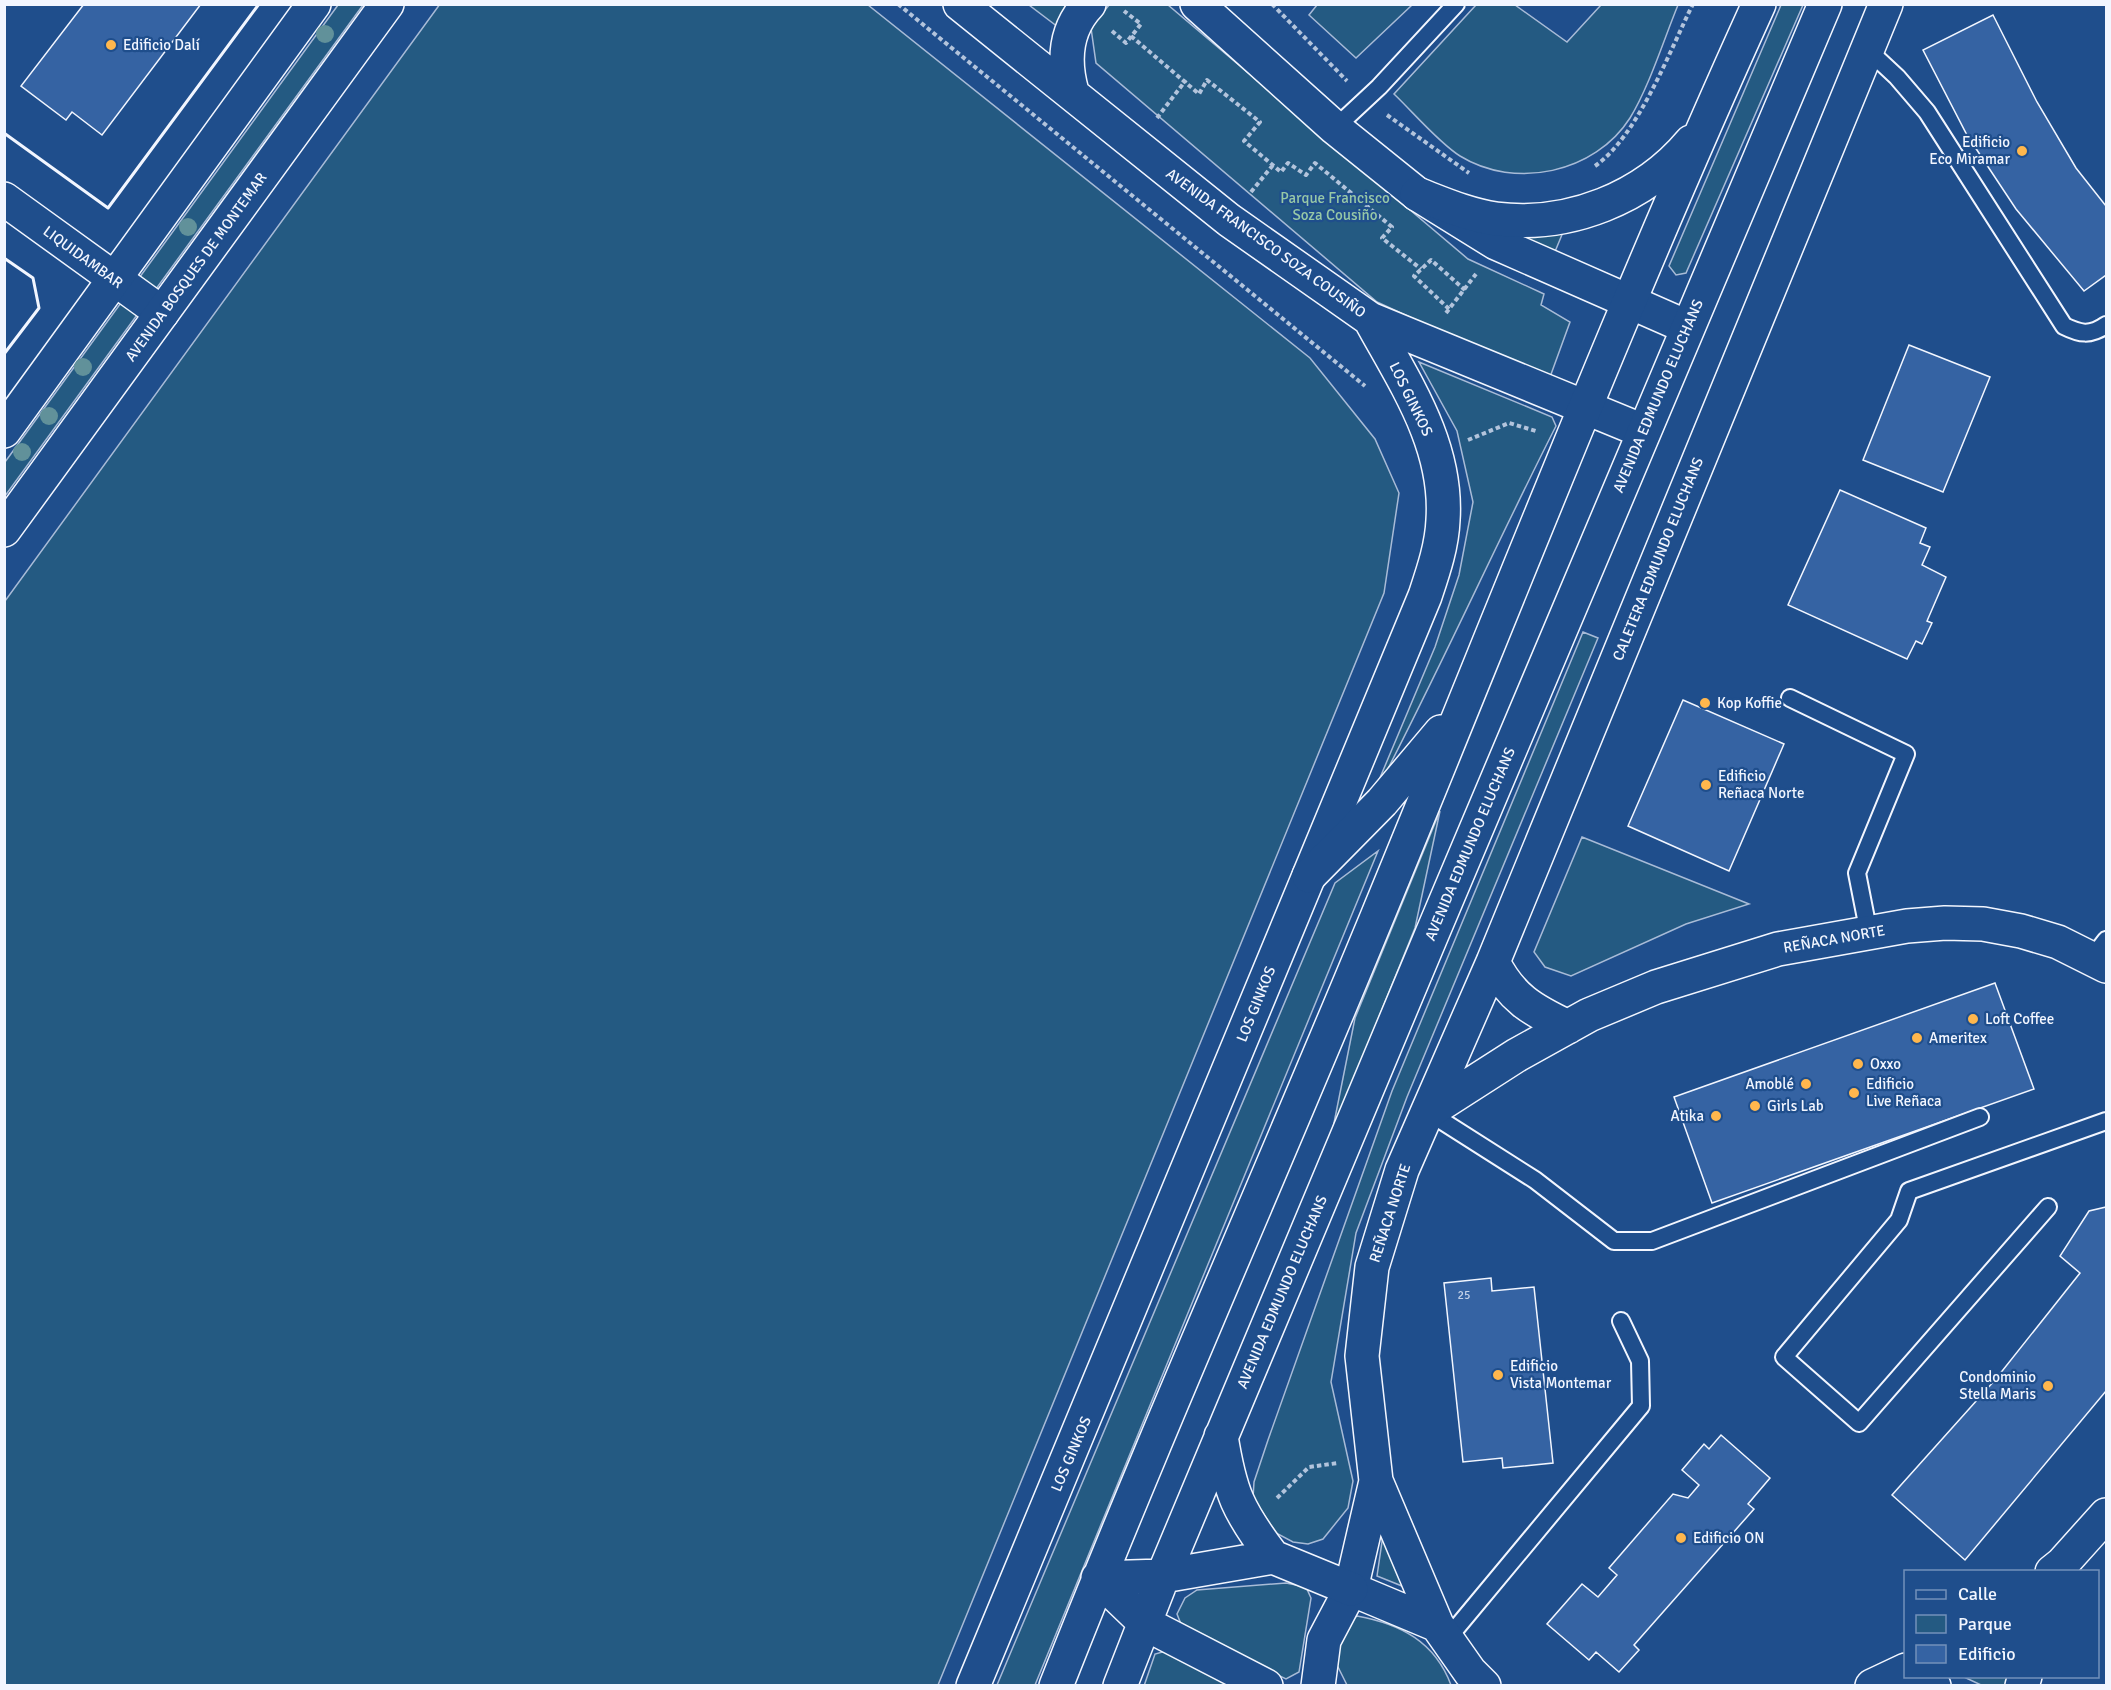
<svg xmlns="http://www.w3.org/2000/svg" width="2111" height="1690" font-family="Signika,sans-serif">
<rect width="100%" height="100%" fill="#1f4e8c"/>
<path fill="#245a82" stroke="#a8bbd7" stroke-width="1.5" d="M440,4L868,5L1310,358L1375,439L1399,493L1384,593L938,1685H5V601Z
M338,5H363L5,496V462Z
M1029,5H1070L1062,30Z
M1109,5H1168L1468,259L1544,294L1541,305L1570,322L1550,377L1492,355L1377,302L1096,63L1091,28Z
M1317,5V4L1412,5L1356,58L1309,15Z
M1476,5H1515L1567,42L1601,5H1678C1664,39 1649,87 1630,118C1595,173 1515,190 1460,156C1439,143 1412,111 1394,94Z
M1781,5H1803L1686,273L1676,275L1669,266Z
M1566,225L1554,254L1507,232Z
M1419,362L1552,417L1556,426C1491,554 1433,685 1366,811L1435,647L1459,575L1473,502L1457,431Z
M1583,632L1598,638L1407,1097L1356,1233L1331,1382L1353,1481L1348,1508L1323,1539L1308,1544L1293,1542L1276,1533L1253,1498L1254,1482L1268,1440L1392,1091Z
M1440,811L1415,928L1332,1133L1355,1018Z
M1582,837L1749,904L1686,924L1571,976L1545,967L1534,952Z
M1378,851L1035,1685H997L1335,883Z
M1383,1535L1407,1588L1377,1576Z
M1286,1583L1306,1587L1311,1598L1299,1672L1286,1679L1183,1629L1177,1614L1185,1598L1197,1590Z
M1357,1616C1401,1624 1435,1642 1451,1685H1347L1333,1657L1342,1626Z
M1166,1651L1241,1686H1144L1155,1654Z
M1964,1677H2014L2012,1686L1981,1685Z"/>
<path fill="#3563a3" stroke="#f2f6ff" stroke-width="1.5" d="M84,4H201L102,135L72,112L66,120L21,86Z
M1993,15L2037,102L2076,168L2106,206V275L2084,291L2016,209L1967,135L1923,50Z
M1909,345L1990,377L1943,492L1863,460Z
M1840,490L1926,528L1920,543L1930,547L1922,565L1946,577L1927,621L1932,623L1922,644L1916,641L1907,659L1788,605Z
M1683,700L1784,744L1729,871L1628,826Z
M1995,983L2034,1089L1712,1203L1674,1097Z
M2106,1207V1391L1965,1560L1892,1495L1995,1380L2080,1273L2060,1256L2089,1211Z
M1491,1278L1492,1291L1534,1287L1553,1463L1503,1468L1502,1458L1463,1462L1444,1283Z
M1721,1435L1770,1478L1748,1504L1754,1509L1634,1645L1639,1650L1619,1672L1596,1652L1589,1660L1547,1624L1582,1584L1598,1597L1617,1575L1609,1568L1673,1494L1688,1498L1699,1485L1682,1470L1704,1444L1709,1449Z"/>
<g fill="none" stroke-linecap="round" stroke-linejoin="round">
<defs>
<path id="lane" d="M1868,50L1897,77L1927,112L2064,326C2080,334 2090,336 2106,325
M1335,128L1379,87L1456,4
M1790,698L1906,754L1857,873L1869,934
M2093,957L2106,940
M1428,1112L1535,1180L1614,1241H1652L1980,1117
M2048,1207L1859,1423L1784,1357L1899,1220L1909,1191L2106,1121
M1448,1638L1641,1406L1640,1361L1621,1321"/>
<path id="street" d="M4,199L162,313
M1493,962C1511,998 1532,1010 1568,1027
M1428,1112L1517,1055L1589,1015L1656,987L1778,949L1907,926L1945,923L1983,924L2021,931L2058,942L2106,966
M2052,1572L2062,1564L2106,1515
M1351,1589L1437,1625
M1911,1676L1934,1686
M1318,1686L1324,1640L1351,1589L1376,1481
M1484,1686L1470,1672L1437,1625L1376,1481L1362,1356L1372,1267L1402,1170L1493,962L1886,4
M1872,1686L1906,1670
M2022,1686L2025,1676"/>
<path id="secondary" d="M960,4L1229,220L1370,319L1643,431
M1197,4L1335,128L1417,194L1496,243L1687,327
M1072,92C1063,60 1065,29 1089,4
M4,431L314,4
M4,530L387,4
M973,1686L1425,596C1433,572 1442,546 1443,520C1448,445 1405,383 1370,319"/>
<path id="primary" d="M1417,194C1443,204 1468,215 1496,219C1569,228 1644,198 1691,142
M1309,876L1382,802L1441,732
M1221,1436C1230,1493 1238,1511 1273,1557
M1098,1578L1163,1576L1273,1557L1351,1589
M1098,1578L1146,1624L1266,1686
M1056,1686C1158,1427 1271,1174 1377,917C1503,612 1622,305 1759,4
M1120,1686L1163,1576L1432,934L1825,4"/>
</defs>
<use href="#lane" stroke="#f2f6ff" stroke-width="20"/>
<use href="#street" stroke="#f2f6ff" stroke-width="36"/>
<use href="#secondary" stroke="#f2f6ff" stroke-width="36"/>
<use href="#primary" stroke="#f2f6ff" stroke-width="36"/>
<path stroke="#b3c4dc" stroke-width="4" stroke-dasharray="4.5 3" stroke-linecap="butt" d="M898,4L1365,386
M1272,4L1347,81
M1112,31L1126,43L1141,24L1124,11
M1131,36L1199,94L1207,80L1260,122L1244,141L1281,172L1288,163L1306,175L1315,163L1392,227L1382,238L1421,269
M1387,115L1469,173
M1157,118L1186,80
M1595,166C1638,136 1669,52 1693,4
M1251,192L1273,165
M1449,309L1414,276L1431,260L1465,290
M1446,313L1476,274
M1468,440L1509,423L1536,431
M1277,1498L1309,1467L1338,1463"/>
<use href="#lane" stroke="#1f4e8c" stroke-width="16"/>
<use href="#street" stroke="#1f4e8c" stroke-width="33"/>
<use href="#secondary" stroke="#1f4e8c" stroke-width="33"/>
<use href="#primary" stroke="#1f4e8c" stroke-width="33"/>
<path stroke="#f2f6ff" stroke-width="3" d="M4,133L108,208L259,4
M4,258L33,278L39,308L4,354"/>
</g>
<g fill="#61919a">
<circle cx="325" cy="34" r="9"/>
<circle cx="188" cy="227" r="9"/>
<circle cx="83" cy="367" r="9"/>
<circle cx="49" cy="416" r="9"/>
<circle cx="22" cy="452" r="9"/>
</g>
<g fill="#ffb74d" stroke="#1f4e8c" stroke-width="2">
<circle cx="111" cy="45" r="6"/>
<circle cx="2022" cy="151" r="6"/>
<circle cx="1705" cy="703" r="6"/>
<circle cx="1706" cy="785" r="6"/>
<circle cx="1973" cy="1019" r="6"/>
<circle cx="1917" cy="1038" r="6"/>
<circle cx="1858" cy="1064" r="6"/>
<circle cx="1806" cy="1084" r="6"/>
<circle cx="1854" cy="1093" r="6"/>
<circle cx="1755" cy="1106" r="6"/>
<circle cx="1716" cy="1116" r="6"/>
<circle cx="1498" cy="1375" r="6"/>
<circle cx="2048" cy="1386" r="6"/>
<circle cx="1681" cy="1538" r="6"/>
</g>
<g text-anchor="middle" dominant-baseline="central" stroke-width="4.5" stroke-linejoin="round" paint-order="stroke">
<g font-size="12" fill="#c3d1e8">
<text x="1464" y="1295">25</text>
</g>
<g font-size="15" fill="#f2f6ff" stroke="#1f4e8c" text-anchor="start">
<text x="123" y="45">Edificio Dalí</text>
<text x="2010" y="142" text-anchor="end">Edificio<tspan x="2010" dy="17">Eco Miramar</tspan></text>
<text x="1717" y="703">Kop Koffie</text>
<text x="1718" y="776">Edificio<tspan x="1718" dy="17">Reñaca Norte</tspan></text>
<text x="1985" y="1019">Loft Coffee</text>
<text x="1929" y="1038">Ameritex</text>
<text x="1870" y="1064">Oxxo</text>
<text x="1794" y="1084" text-anchor="end">Amoblé</text>
<text x="1866" y="1084">Edificio<tspan x="1866" dy="17">Live Reñaca</tspan></text>
<text x="1767" y="1106">Girls Lab</text>
<text x="1704" y="1116" text-anchor="end">Atika</text>
<text x="1510" y="1366">Edificio<tspan x="1510" dy="17">Vista Montemar</tspan></text>
<text x="2036" y="1377" text-anchor="end">Condominio<tspan x="2036" dy="17">Stella Maris</tspan></text>
<text x="1693" y="1538">Edificio ON</text>
</g>
<g font-size="15" fill="#97c8a6" stroke="#1f4e8c">
<text x="1335" y="198">Parque Francisco<tspan x="1335" dy="17">Soza Cousiño</tspan></text>
</g>
<g font-size="15" fill="#f2f6ff" stroke="#1f4e8c">
<text transform="translate(1266 243) rotate(36)">AVENIDA FRANCISCO SOZA COUSIÑO</text>
<text transform="translate(83 257) rotate(36)">LIQUIDAMBAR</text>
<text transform="translate(196 267) rotate(-54)">AVENIDA BOSQUES DE MONTEMAR</text>
<text transform="translate(1658 396) rotate(-67)">AVENIDA EDMUNDO ELUCHANS</text>
<text transform="translate(1411 399) rotate(64)">LOS GINKOS</text>
<text transform="translate(1658 559) rotate(-68)">CALETERA EDMUNDO ELUCHANS</text>
<text transform="translate(1470 844) rotate(-67)">AVENIDA EDMUNDO ELUCHANS</text>
<text transform="translate(1834 939) rotate(-10)">REÑACA NORTE</text>
<text transform="translate(1256 1004) rotate(-68)">LOS GINKOS</text>
<text transform="translate(1390 1213) rotate(-72)">REÑACA NORTE</text>
<text transform="translate(1282 1292) rotate(-67)">AVENIDA EDMUNDO ELUCHANS</text>
<text transform="translate(1071 1454) rotate(-67)">LOS GINKOS</text>
</g>
</g>
<rect width="2111" height="1690" fill="none" stroke="#f2f6ff" stroke-width="12"/>
<rect x="1904" y="1570" width="195" height="108" fill="#1f4e8c" stroke="#7391ba" stroke-width="1.5"/>
<rect x="1916" y="1590" width="30" height="9" fill="#1f4e8c" stroke="#7391ba" stroke-width="1.5"/>
<text x="1958" y="1600" font-size="18" fill="#f2f6ff">Calle</text>
<rect x="1916" y="1615" width="30" height="18" fill="#245a82" stroke="#7391ba" stroke-width="1.5"/>
<text x="1958" y="1630" font-size="18" fill="#f2f6ff">Parque</text>
<rect x="1916" y="1645" width="30" height="18" fill="#3563a3" stroke="#7391ba" stroke-width="1.5"/>
<text x="1958" y="1660" font-size="18" fill="#f2f6ff">Edificio</text>
</svg>
